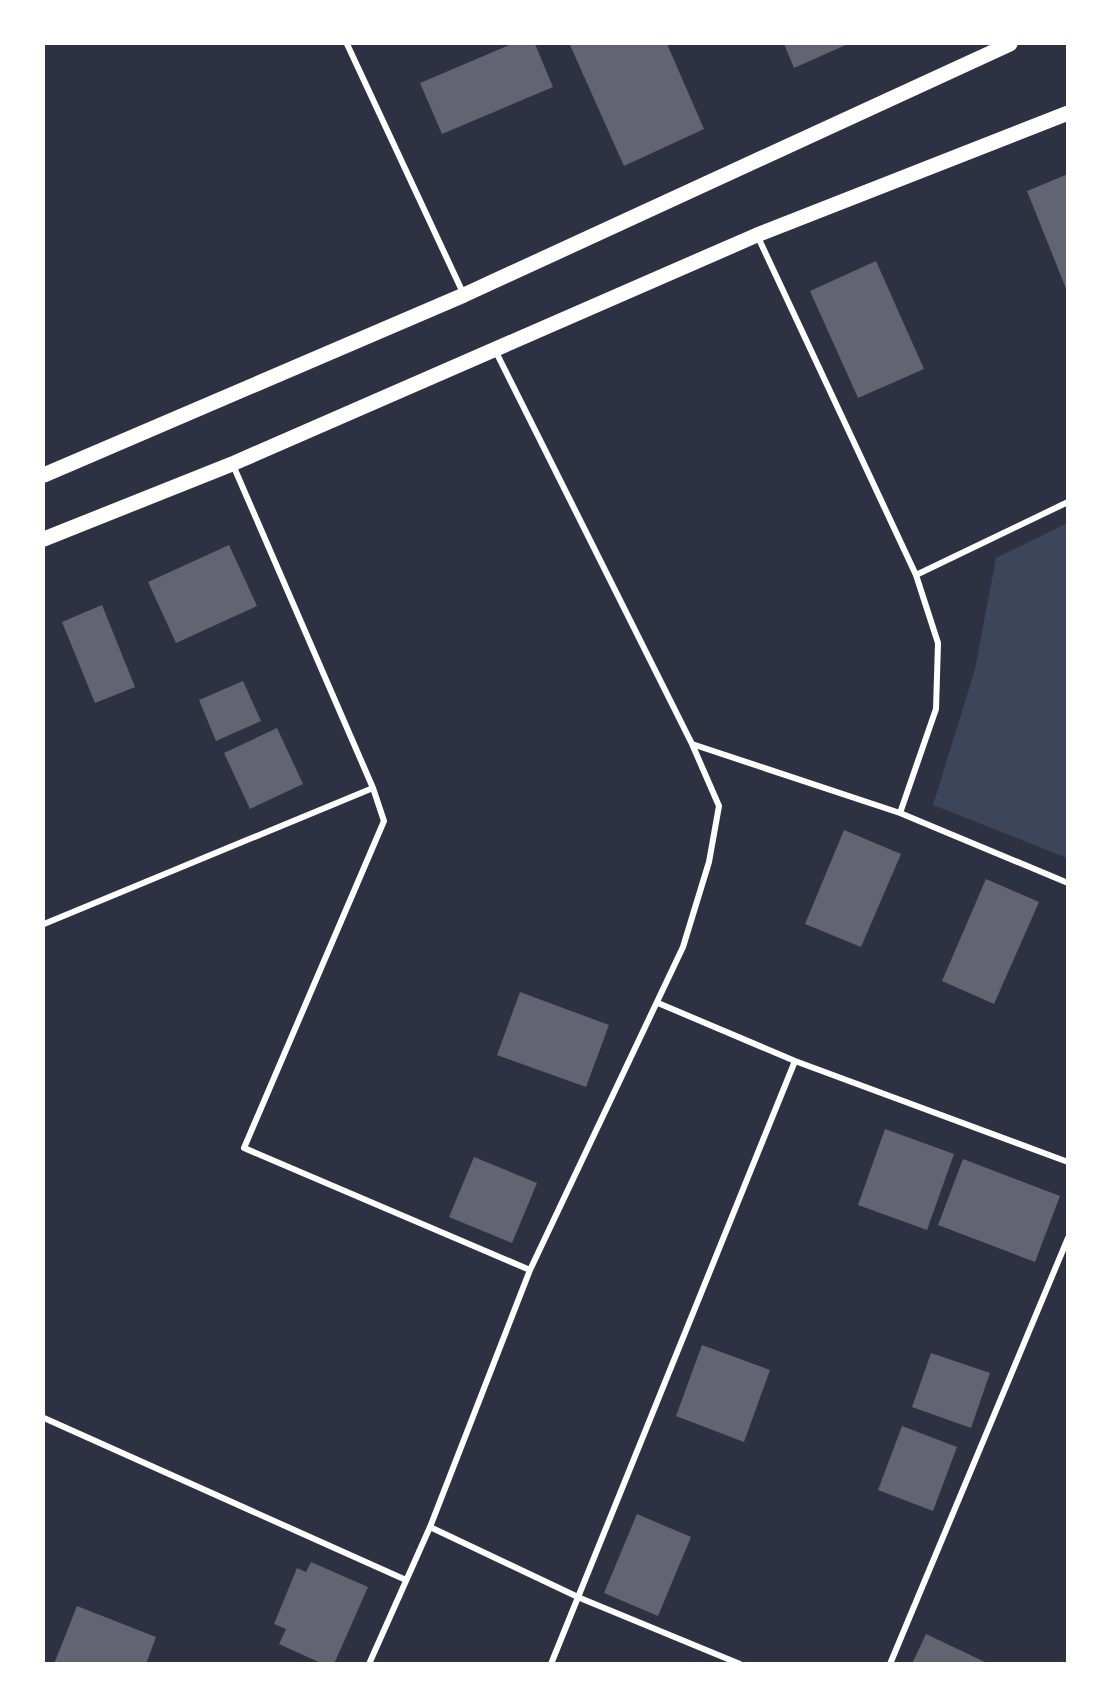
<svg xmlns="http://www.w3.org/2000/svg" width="1111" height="1707" font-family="Commissioner,sans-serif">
<rect width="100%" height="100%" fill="#2d3142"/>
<path fill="#3c4559" d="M1067,523V858L933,805L975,669L996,558Z"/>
<path fill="#626471" d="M512,44H535L553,87L442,134L420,83Z
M574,44H667L704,129L624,166L570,45Z
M784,44H848L794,68Z
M1068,174V291H1067L1027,191Z
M876,261L924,369L858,398L810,291Z
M229,545L257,606L176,643L148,582Z
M102,605L135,687L95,703L62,622Z
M243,681L261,721L216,741L199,700Z
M277,728L303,784L250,809L224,753Z
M844,830L901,854L861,947L805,924Z
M986,879L1039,902L994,1004L942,981Z
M520,992L609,1025L586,1087L497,1055Z
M885,1129L954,1154L927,1230L858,1205Z
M474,1157L537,1183L512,1243L449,1217Z
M963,1159L1060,1196L1035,1262L938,1225Z
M702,1345L770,1370L744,1442L676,1416Z
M931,1353L990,1373L971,1428L912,1407Z
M902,1426L957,1447L933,1511L878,1490Z
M637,1514L691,1537L658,1616L604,1593Z
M311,1562L368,1587L334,1664H323L279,1644L286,1629L274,1624L297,1568L306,1572Z
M77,1606L156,1637L146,1664H54Z
M926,1634L989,1664H912Z"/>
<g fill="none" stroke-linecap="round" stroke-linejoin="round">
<path stroke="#fff" stroke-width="6" d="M347,44L464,295
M757,235L916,575L938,643L936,709L900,813
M233,465L373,788L384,821L244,1148L530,1270
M916,575L1068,502
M692,744L900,813L1068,883
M44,924L373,788
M658,1003L795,1061L1068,1162
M44,1418L406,1580
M430,1527L580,1598L740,1664
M369,1664L430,1527L530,1270L683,947L709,862L719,806L692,744L495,350
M551,1664L795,1061
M890,1664L1068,1238"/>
<path stroke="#fff" stroke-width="15" d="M44,475L464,295L1010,44
M44,539L232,464L757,235L1068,113"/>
</g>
<rect width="1111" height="1707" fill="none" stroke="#ffffff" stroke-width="90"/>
</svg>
